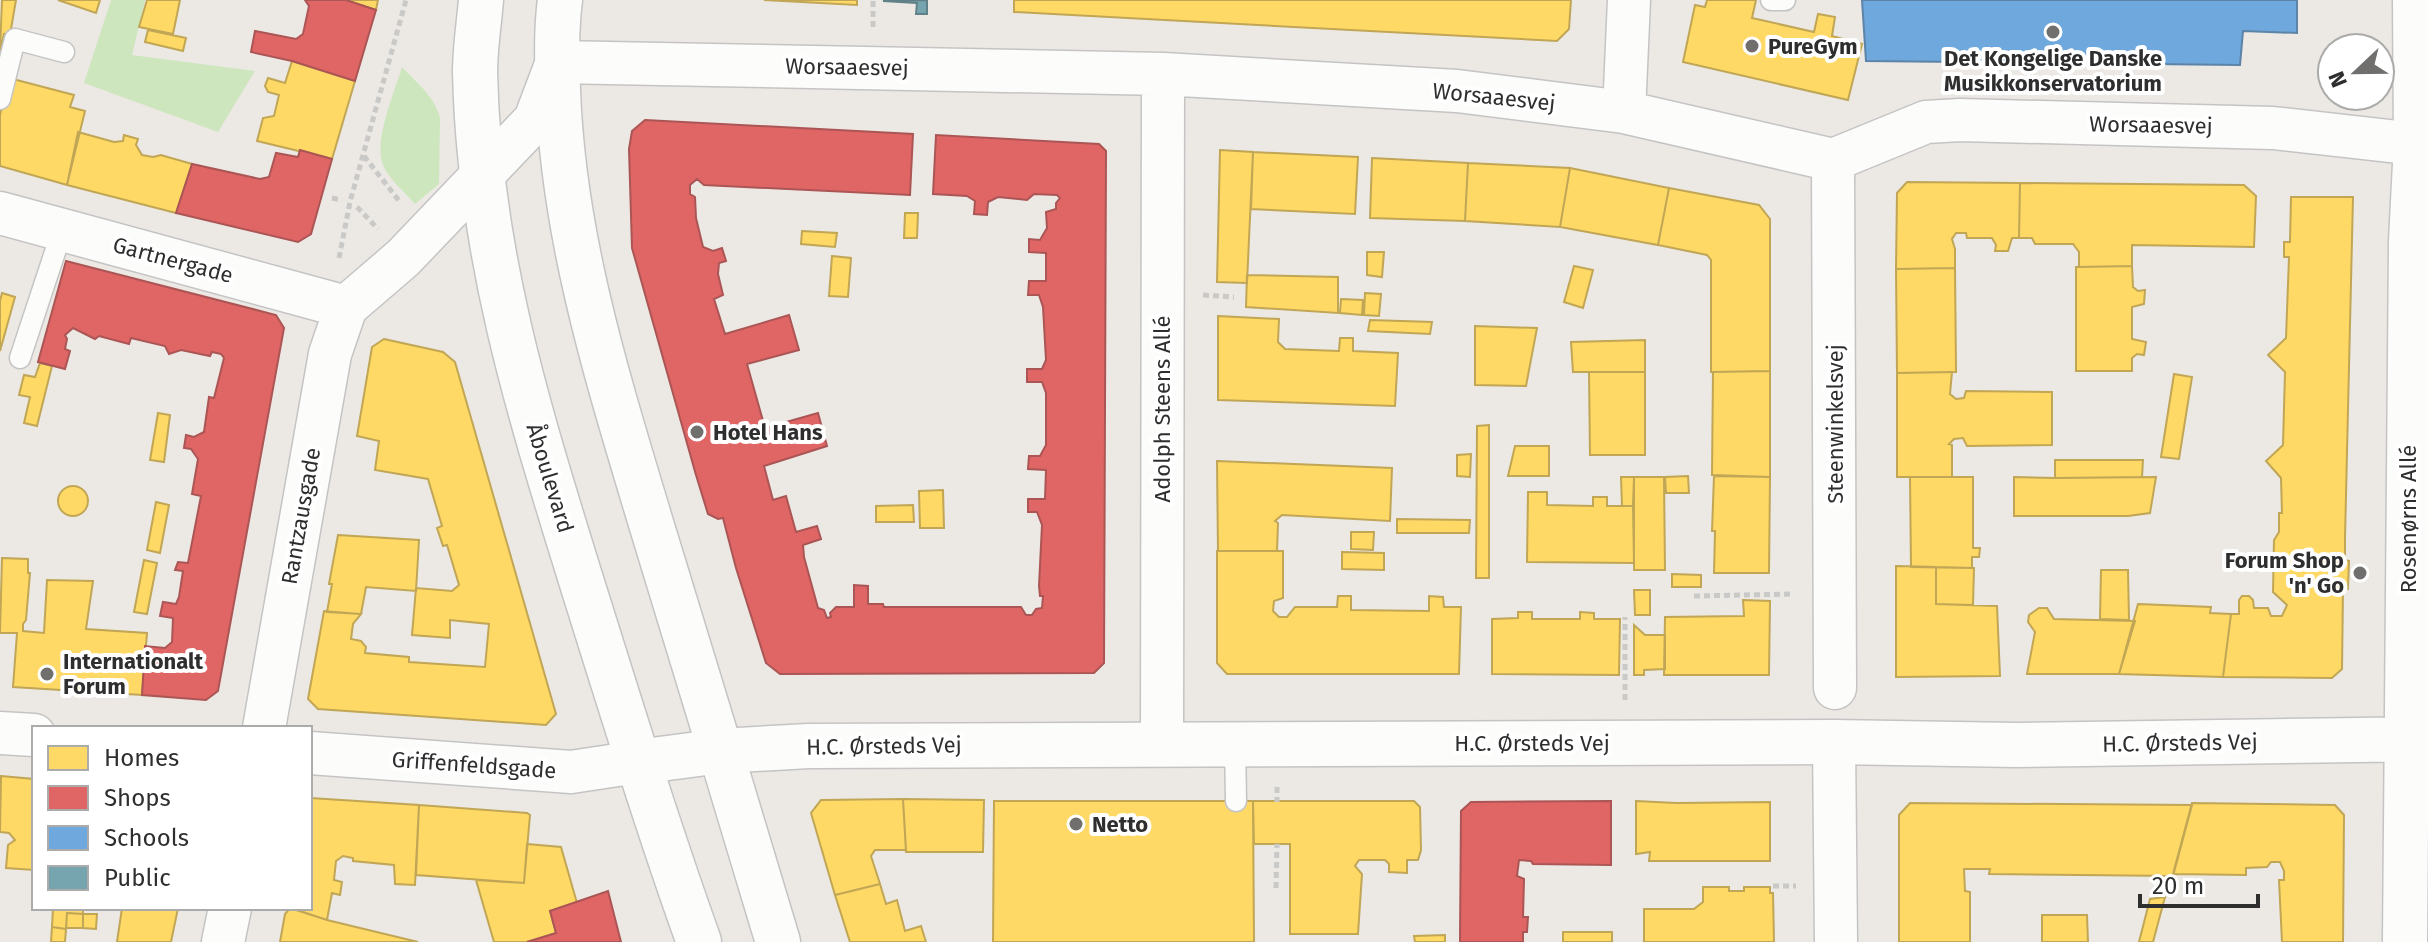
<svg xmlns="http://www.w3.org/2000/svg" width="2428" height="942" font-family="'Fira Sans',sans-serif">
<rect width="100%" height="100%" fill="#ece8e4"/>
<path fill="#cee6be" d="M111,0H145L132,55L255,71L218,132L84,83Z
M402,67C416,82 436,98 440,118L439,184L415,204C405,192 389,180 383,165C373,141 395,91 402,67Z"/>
<path fill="#ffd966" stroke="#c0a655" stroke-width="2" d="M2,0H16L10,35L4,34L0,51Z
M58,0H100L96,13Z
M147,0H180L173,34L139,27Z
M346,0H378L376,10Z
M764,0H857V5Z
M1014,0H1571L1569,29L1557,41L1014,12Z
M1707,0H1756L1752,18L1814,32L1818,14L1835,17L1832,36L1862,44L1848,100L1683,62L1695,5L1705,7Z
M148,30L186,38L183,51L145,42Z
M292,61L355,81L332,159L257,141L263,118L274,116L279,95L268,92L265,86L268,78L285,83Z
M9,78L74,95L70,107L85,111L67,185L0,166V115Z
M78,132L114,142L123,141L124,135L138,139L136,145L142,155L153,157L161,155L192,164L176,213L67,185Z
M1220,150L1253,152L1247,283L1217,282Z
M1253,152L1358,157L1355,214L1251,209Z
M1372,158L1468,163L1465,221L1370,218Z
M1468,163L1570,168L1560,227L1465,221Z
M1570,168L1669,188L1658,245L1560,227Z
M1907,182L2020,183L2019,238H2012L2008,251H1995L1996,245L1992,238H1967L1966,233H1956L1952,239L1955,249V268L1896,269L1897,193Z
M2020,183L2244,185L2256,196L2254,247L2132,245V266L2079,267V252L2073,244H2035L2032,238H2019Z
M1669,188L1759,205L1770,219V371L1711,372V260L1707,255L1658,245Z
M2291,197H2353L2345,538V560L2349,561L2348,589L2343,590L2342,669L2332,678L2223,677L2231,614H2239V600L2242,596H2249L2253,600L2254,608H2268L2271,616H2282L2287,605L2273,592L2274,540L2279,532V513H2282L2281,478L2266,461L2283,445L2285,372L2268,355L2286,338L2289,257H2284V242H2290Z
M905,213H918L917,238H904Z
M802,231L837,233L835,247L801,244Z
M1367,252H1384L1382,277L1367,275Z
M832,256L851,258L848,297L829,296Z
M1574,266L1593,270L1583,308L1564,302Z
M2132,266L2133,287L2138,291L2145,290L2144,304L2132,307V339L2146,342L2144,355L2137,354L2132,358V371H2076V267Z
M1955,268L1956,372L1897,373L1896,269Z
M1247,275L1338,277V313L1246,307Z
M2,293L15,297L0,351V301Z
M1365,293L1381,294L1379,316L1364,315Z
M1341,299L1363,300L1362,315L1340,313Z
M1218,316L1279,319L1278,342L1285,349L1339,351L1340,338H1353V351L1398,353L1395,406L1218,400Z
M1370,320L1432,322L1430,334L1368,331Z
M1475,326L1537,328L1526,386L1475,385Z
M384,339L443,352L455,362L556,714L546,725L318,709L308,699L324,611L361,614L353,624L351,639L361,641L366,647L365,653L409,657V662L485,667L489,624L450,620V638L412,635L416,588L452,591L459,585L447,545L443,546L437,528L442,526L428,479L375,470L379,441L357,436L372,347Z
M1645,340V372H1573L1571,342Z
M40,363L52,366L37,426L24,423L30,397L19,395L24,375L35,377Z
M1770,371V477L1712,475L1713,372Z
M1589,372H1645V455H1590Z
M1952,372L1950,394L1956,399L1964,398L1966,391L2052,392V445L1967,446L1963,438L1954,439L1949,444L1952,445V477H1897V373Z
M2174,374L2192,377L2179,459L2161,457Z
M158,413L170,415L164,462L150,460Z
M1489,425V578H1476L1477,426Z
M1515,446H1549V476H1508Z
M1471,454L1470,477L1457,476V455Z
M2055,460H2143L2142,477L2055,478Z
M1217,461L1392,468L1390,521L1282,515L1275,521L1278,523L1277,551H1218Z
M1688,476L1689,493H1666L1665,477Z
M1714,476L1770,477L1769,573H1714L1715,531H1712Z
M1621,477H1634L1633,506H1622Z
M1634,477H1664L1665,570H1634Z
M1910,477H1973V548H1980L1979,557H1972V568L1911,567Z
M2014,477L2055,478L2156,477L2150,513L2128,516H2014Z
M58 501a15 15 0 1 1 30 0a15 15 0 1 1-30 0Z
M943,490L944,528H920L919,491Z
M1528,492H1547V505L1593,506V497H1607V506H1633L1634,563L1527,562Z
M156,502L169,505L160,553L147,550Z
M913,505L914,522H876V506Z
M1397,519L1470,520L1469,533H1397Z
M1351,532H1374L1373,550L1351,549Z
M338,535L419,540L416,591L366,587L361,614L327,612L332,584H329Z
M1217,551H1283V598L1274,601L1273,611L1279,617H1287L1295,607H1337L1338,596H1351V610L1429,611V596L1443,597L1444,607H1461L1459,674H1227L1217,663Z
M1342,552L1384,553V570L1342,569Z
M2,558L28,559V573H30L26,620L23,624V631L44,633L47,580L93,581L86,629L147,633L142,695L13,687L17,633H0Z
M144,560L157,563L147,614L134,612Z
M1896,566L1936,567V604L1997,606L2000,676L1896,677Z
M1936,567L1974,568L1973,605L1936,604Z
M2101,570H2128L2129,620L2100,619Z
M1672,574L1701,575V587H1672Z
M1634,590H1650V615H1635Z
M1743,600L1770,601L1769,675H1664L1665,617L1744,616Z
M2138,604L2211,607L2210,613L2231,614L2223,677L2119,674Z
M2039,608H2047L2054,619L2135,621L2119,674H2027L2035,632L2028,622L2029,615Z
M1518,612H1532V619H1580V612L1594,613V619H1620L1619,675L1492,674V619L1518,618Z
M1634,625L1645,635H1665V669L1644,670V675H1634Z
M1,776L34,779V870L6,868L8,845L15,840L9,833L0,832Z
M310,798L419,805L415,885L395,884L394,865L353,861V858L343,856L336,861L334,880L342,882L340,895L332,893L327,920L291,908H310Z
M903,799L906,850H875L871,856L880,884L835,895L811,813L821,800Z
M903,799L984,800L983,852H906Z
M994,801H1253L1254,942H993Z
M1253,801H1414L1420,807L1421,850L1418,860H1407V873L1389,872V864L1385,860H1359L1355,866L1362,874L1358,934H1290V844H1254Z
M1636,801L1676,803L1770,802V861H1649L1650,852L1636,854Z
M1910,803L2192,805L2173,876L1989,874L1990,869H1964L1965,891L1970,892V942H1899V815Z
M2192,803L2335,805L2344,815L2343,942H2282L2279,880H2284V871L2280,862H2271L2267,867L2246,868V875L2173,874Z
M419,805L527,813L530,815L524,883L416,875Z
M527,844L561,847L577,903L550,911L556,933L527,942H494L476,880L524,883Z
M880,884L886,904L897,900L905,931L921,926L926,942H850L835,895Z
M1703,887H1729V891H1744V887H1770V893H1773L1774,942H1644V909H1694L1703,902Z
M2165,897L2153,942H2139L2150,899Z
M53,908H83V914L67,913L66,929L52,927Z
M122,908H178L171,942H117Z
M290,908L327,920L418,942H280L285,914Z
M67,913L83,914V928H66Z
M83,914H97L96,929L83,928Z
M2042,915H2087L2088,942H2042Z
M52,927L66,929L65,942H51Z
M1563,932H1612V942H1563Z
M1445,935V942H1415L1414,936Z"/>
<path fill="#e06666" stroke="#ab5555" stroke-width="2" d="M305,0H346L376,10L355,81L292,61L251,52L255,31L296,39L303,34L309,6Z
M645,120L913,134L910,195L704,185L697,179L690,185V194L695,197L696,218L703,247L713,251L722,248L726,261L719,263L718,274L723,295L714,299L725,334L789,315L799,350L747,364L765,428L818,413L827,446L764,466L773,500L786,496L796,532L817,526L821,539L803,545L804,557L818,608L824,610L827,618L831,617L830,613L836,607H854V585L868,586V604H883L884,607H1021L1026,615H1032L1036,609L1042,608L1043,596H1040L1039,586L1042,525L1037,512H1028V499H1045L1046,470L1028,469L1029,456H1040L1046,445V393L1042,382H1027V369H1042L1046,360L1043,307L1039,295H1028L1029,281H1046V253L1029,252V239L1040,240L1047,228L1046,212L1056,209V203L1060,198L1057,195L1034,194L1027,200L998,197L988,202L987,215L974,214L975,201L967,196L933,194L936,135L1099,144L1106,151L1104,663L1094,673L780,674L766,663L736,568L723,518L718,519L708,514L696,475L632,248L629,149L632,131Z
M300,150L332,159L311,234L298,242L176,213L192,164L260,179L269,177L276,153L298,157Z
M66,261L276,315L284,328L218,691L206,700L142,695L145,646L165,648L172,642L173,618L160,616L163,602L176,604L179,597L183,571L175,570L178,562L188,563L201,496L192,494L198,459L191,449L184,448L186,435L194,437L204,432L209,397L214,398L224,358L221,354L212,352L210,356L181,350L169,354L165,346L131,338L129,344L99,336L95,339L73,328L65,335L67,339L65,349L70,351L65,369L38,362Z
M1611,801V865L1533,864L1531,861L1519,860L1517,876L1524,879L1523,917H1528L1527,932H1523V942H1460L1461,811L1471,802Z
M608,891L621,942H527L556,933L550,911Z"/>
<path fill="#6fa8dc" stroke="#5c83a8" stroke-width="2" d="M1862,0H2297V33L2243,31L2240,65L1866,61Z"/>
<path fill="#76a5af" stroke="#608188" stroke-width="2" d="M927,0V14H916L917,3L883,1Z"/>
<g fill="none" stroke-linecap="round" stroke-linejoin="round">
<defs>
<path id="service" d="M1771,0H1785
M0,99L15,39L64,52
M20,358L62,231
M1235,744L1236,801"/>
<path id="minor" d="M1624,112L1629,0
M1833,160L1835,688
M0,213L346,307
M264,728L330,354L346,307L403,258L535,120L557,62L1163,74L1457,91L1624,112L1833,160L1926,122L1960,120L2273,128L2416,144
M0,733L34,735
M1834,742L1836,942
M1162,744L1163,74
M310,753L571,772L637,762
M223,942L230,908"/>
<path id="tertiary" d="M481,0C479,24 475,49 475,72C479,253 528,409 581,580C619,701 656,822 699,942
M560,0C556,30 557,61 558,90C563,238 608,380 650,520C693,661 736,801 778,942
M637,762L721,751L808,746L1834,742L2017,745L2428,739
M2405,942L2411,241L2416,144L2415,0"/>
</defs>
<use href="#service" stroke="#c5c4c5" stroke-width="23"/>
<use href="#minor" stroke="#c5c4c5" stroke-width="45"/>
<use href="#tertiary" stroke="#c5c4c5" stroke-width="47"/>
<path stroke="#c9c9c8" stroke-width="5" stroke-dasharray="6 4" stroke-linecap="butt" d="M873,27V0
M364,156L400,202
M332,198L342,200
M357,207L378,229
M339,258L350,202L406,0
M1203,295L1234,297
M1694,596L1793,594
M1625,700V617
M1277,787V802
M1773,886H1796
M1276,888L1277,844"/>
<use href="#service" stroke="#fcfcfb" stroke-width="20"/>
<use href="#minor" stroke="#fcfcfb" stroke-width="42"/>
<use href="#tertiary" stroke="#fcfcfb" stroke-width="44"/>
</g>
<g fill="#706f6e" stroke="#fff" stroke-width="3">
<circle cx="2053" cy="32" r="8"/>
<circle cx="1752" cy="46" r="8"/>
<circle cx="697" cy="432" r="8"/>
<circle cx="2360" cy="573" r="8"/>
<circle cx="47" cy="674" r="8"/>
<circle cx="1076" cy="824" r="8"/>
</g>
<g text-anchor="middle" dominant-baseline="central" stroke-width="8" stroke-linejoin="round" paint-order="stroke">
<g font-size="22" font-weight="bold" fill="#2e2e2e" stroke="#fff" text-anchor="start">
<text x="1768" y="46">PureGym</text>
<text x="2053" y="58" text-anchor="middle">Det Kongelige Danske<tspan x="2053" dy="25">Musikkonservatorium</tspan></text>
<text x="713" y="432">Hotel Hans</text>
<text x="2344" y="560" text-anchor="end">Forum Shop<tspan x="2344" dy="25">'n' Go</tspan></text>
<text x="63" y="661">Internationalt<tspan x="63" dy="25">Forum</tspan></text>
<text x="1092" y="824">Netto</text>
</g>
<g font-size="22" fill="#2e2e2e" stroke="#fff">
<text transform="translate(847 67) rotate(1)">Worsaaesvej</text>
<text transform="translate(1494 97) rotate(6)">Worsaaesvej</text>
<text transform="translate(2151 125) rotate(1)">Worsaaesvej</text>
<text transform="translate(173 260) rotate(15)">Gartnergade</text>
<text transform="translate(1162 409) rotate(-90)">Adolph Steens Allé</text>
<text transform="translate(1835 424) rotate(-90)">Steenwinkelsvej</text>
<text transform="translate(550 478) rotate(73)">Åboulevard</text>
<text transform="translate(301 516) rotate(-80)">Rantzausgade</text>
<text transform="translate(2408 519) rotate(-90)">Rosenørns Allé</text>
<text x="1532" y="743">H.C. Ørsteds Vej</text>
<text transform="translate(2180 743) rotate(-1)">H.C. Ørsteds Vej</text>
<text transform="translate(884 746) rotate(-1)">H.C. Ørsteds Vej</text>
<text transform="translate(474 765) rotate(4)">Griffenfeldsgade</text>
</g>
</g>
<rect x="32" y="726" width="280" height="184" fill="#ffffff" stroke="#ababab" stroke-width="2"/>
<rect x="48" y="746" width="40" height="24" fill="#ffd966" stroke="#ababab" stroke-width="2"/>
<text x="104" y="766" font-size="24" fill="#2e2e2e">Homes</text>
<rect x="48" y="786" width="40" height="24" fill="#e06666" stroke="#ababab" stroke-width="2"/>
<text x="104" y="806" font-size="24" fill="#2e2e2e">Shops</text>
<rect x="48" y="826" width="40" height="24" fill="#6fa8dc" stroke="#ababab" stroke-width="2"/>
<text x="104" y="846" font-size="24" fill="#2e2e2e">Schools</text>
<rect x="48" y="866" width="40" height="24" fill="#76a5af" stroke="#ababab" stroke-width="2"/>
<text x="104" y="886" font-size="24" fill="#2e2e2e">Public</text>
<g transform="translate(2356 72) rotate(248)"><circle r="38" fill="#ffffff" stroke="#ababab" stroke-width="2"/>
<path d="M0-6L14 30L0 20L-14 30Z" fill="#706f6e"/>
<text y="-12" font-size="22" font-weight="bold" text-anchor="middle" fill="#2e2e2e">N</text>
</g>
<path d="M2140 894v12h118v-12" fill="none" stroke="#2e2e2e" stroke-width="4"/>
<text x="2152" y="894" font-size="24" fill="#2e2e2e" stroke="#ffffff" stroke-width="6" paint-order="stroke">20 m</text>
</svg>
